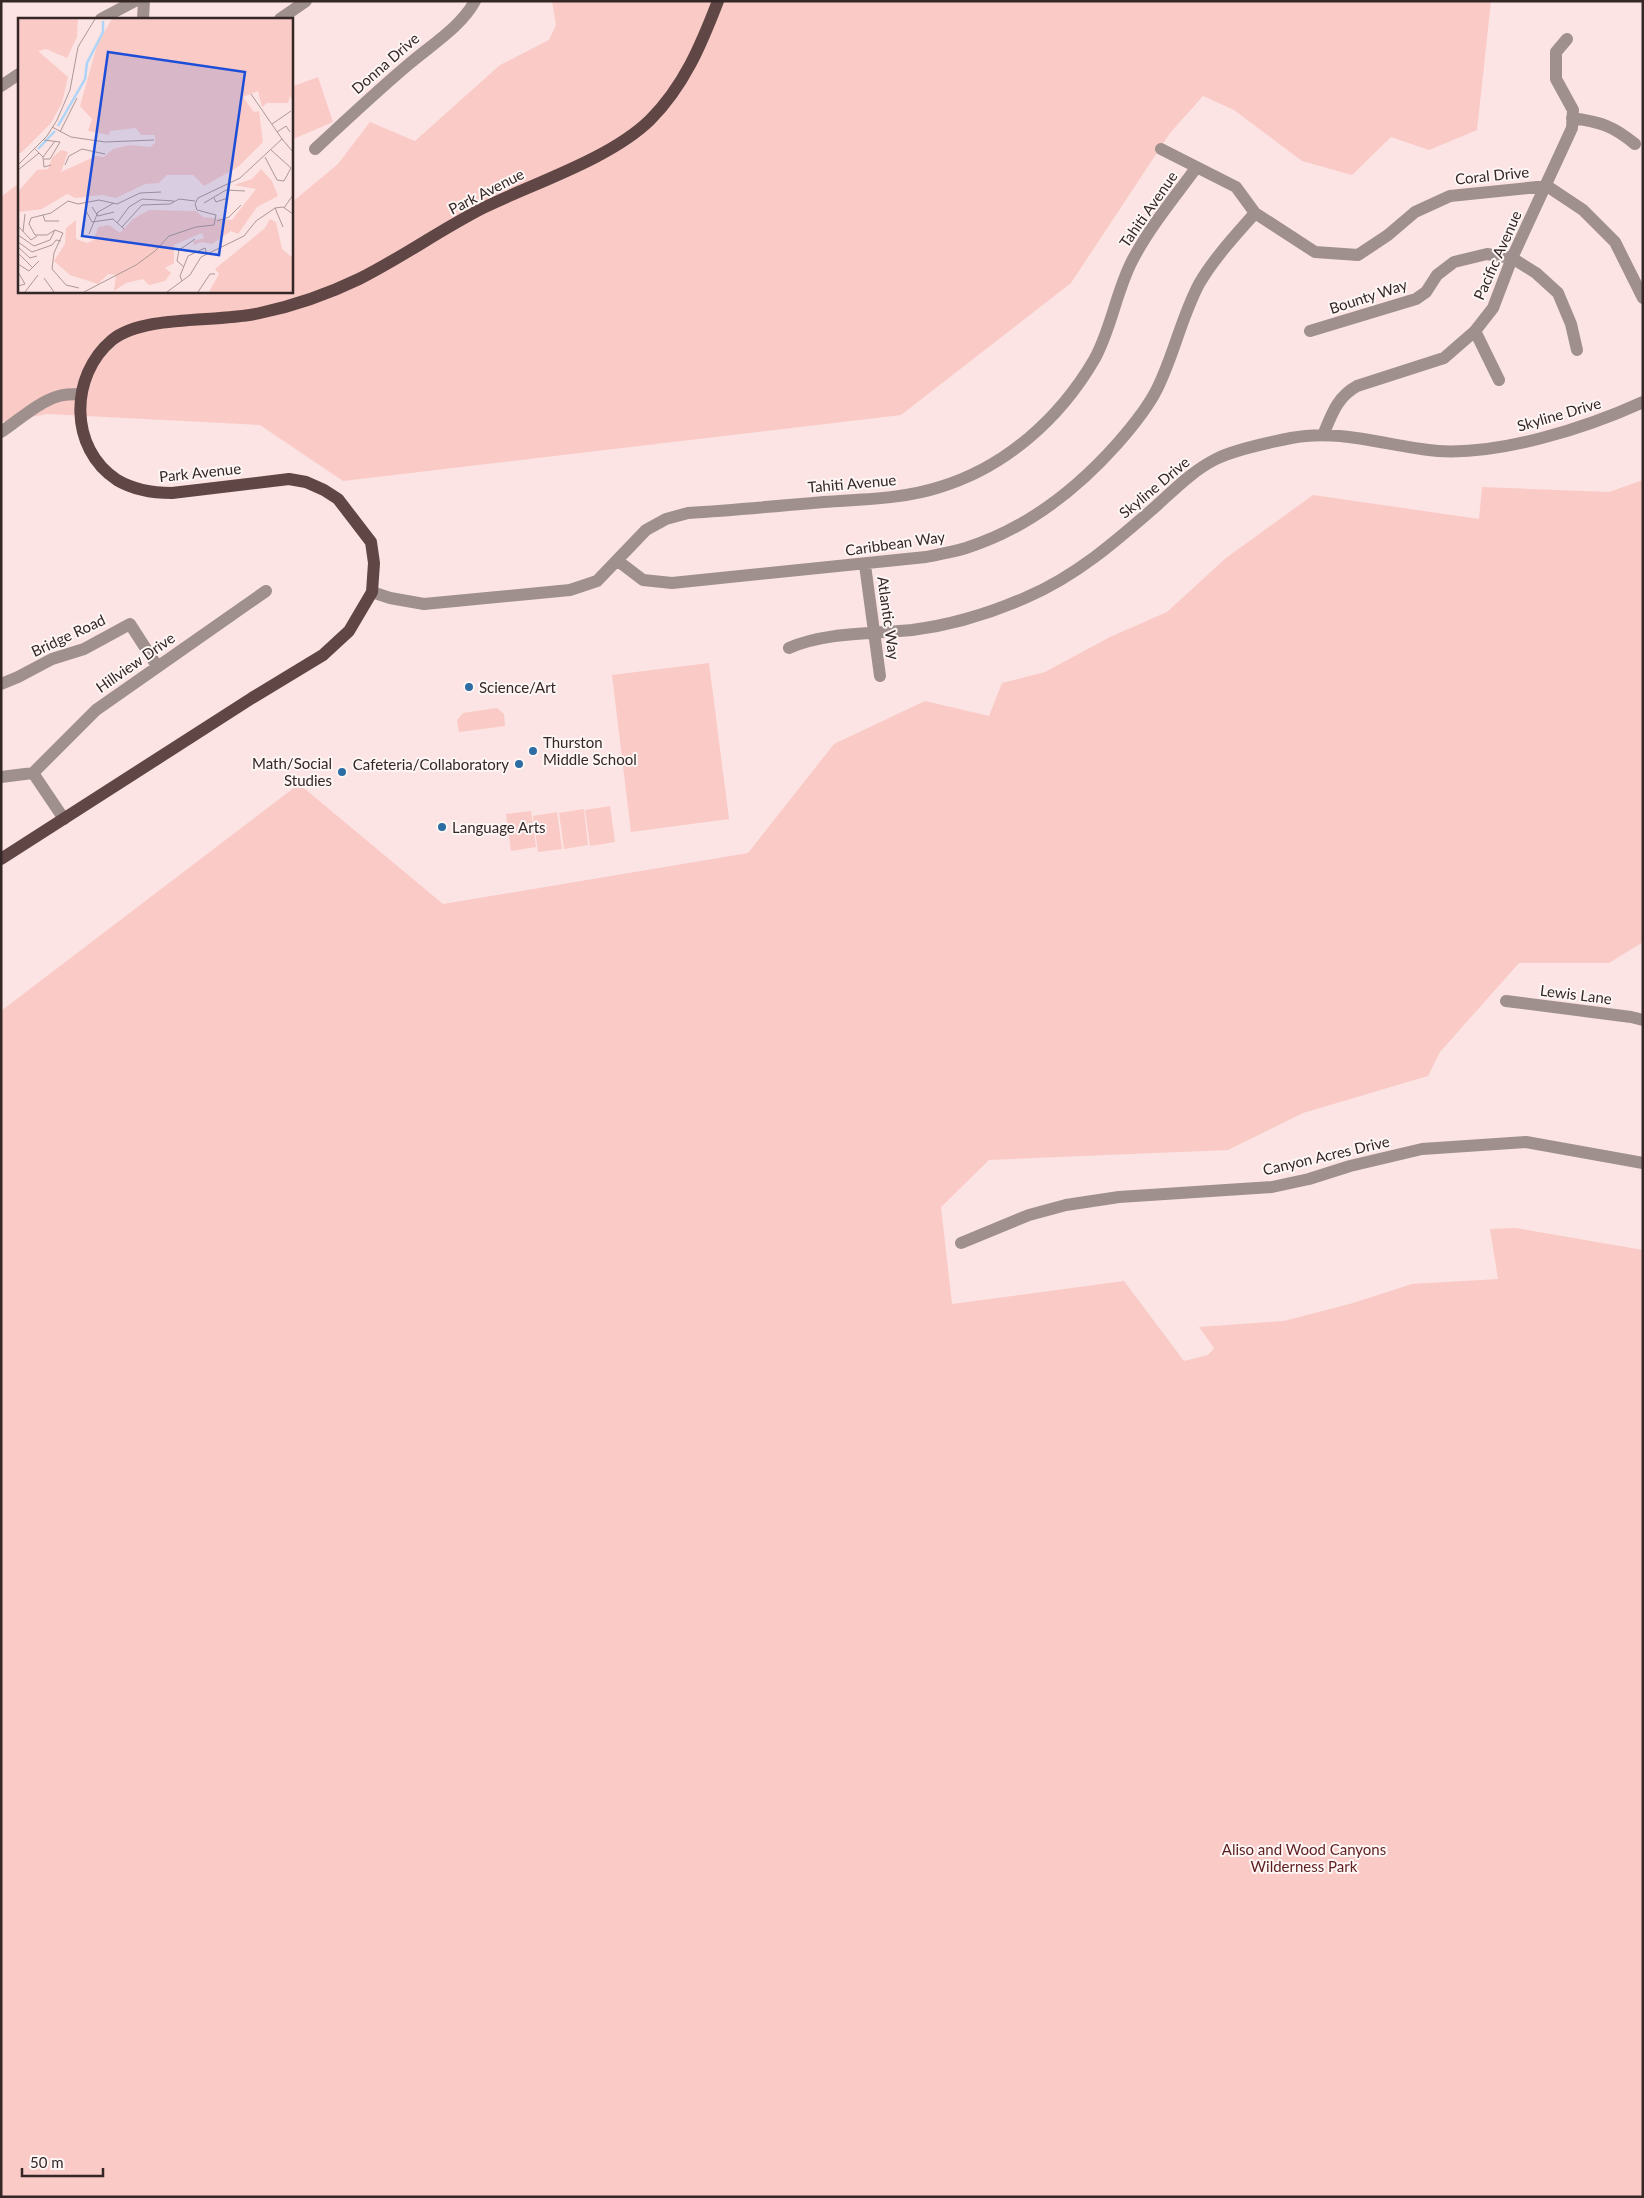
<svg xmlns="http://www.w3.org/2000/svg" width="1644" height="2198" font-family="Lato,sans-serif">
<rect width="100%" height="100%" fill="#fbe4e3"/>
<path fill="#facac6" d="M552,1H1491L1477,130L1429,150L1391,137L1352,175L1302,161L1234,110L1203,96L1170,133L1071,283L901,415L343,481L260,425L48,414L1,422V197L19,183V291H291V203L338,164L370,122L415,141L500,65L549,40L556,25Z
M318,77L333,122L291,140V87Z
M1643,480V942L1609,963H1519L1440,1052L1428,1076L1303,1113L1228,1150L989,1160L941,1207L952,1304L1124,1281L1184,1361L1208,1355L1214,1348L1199,1327L1284,1321L1353,1303L1412,1284L1498,1279L1490,1229L1516,1228L1643,1250V2197H1V1011L299,784L443,904L748,853L834,744L925,701L989,716L1002,683L1045,672L1110,637L1167,612L1226,558L1313,495L1479,519L1482,487L1609,492Z
M709,663L729,819L631,832L612,675Z
M497,708L504,714L505,726L459,732L457,720L463,713Z
M610,806L615,842L590,846L585,810Z
M584,809L588,845L564,849L559,813Z
M531,811L536,847L511,851L506,814Z
M557,812L562,849L538,852L533,816Z"/>
<g fill="none" stroke-linecap="round" stroke-linejoin="round">
<path stroke="#9f908e" stroke-width="12" d="M101,19L135,1
M143,19L144,1
M280,19L306,1
M1,86L19,74
M1572,118C1601,122 1613,126 1635,144
M315,149C346,120 377,91 409,64C431,45 461,27 475,1
M1161,149L1236,187L1255,213L1315,252L1358,255L1388,235L1415,212L1450,196L1547,186L1583,210L1615,242L1643,298
M1310,331L1416,299L1426,292L1437,275L1454,262L1487,254L1512,258L1536,273L1558,293L1571,324L1577,350
M1475,331L1499,380
M1,432C19,420 38,402 59,396C66,394 73,394 80,394
M1323,435C1332,414 1337,397 1357,386L1444,358L1475,331L1493,308L1512,258L1572,128L1573,110L1556,79V52L1567,39
M618,561L643,580L672,583L926,557C939,554 953,552 966,548C1026,529 1076,490 1117,444C1132,427 1147,409 1157,389C1174,355 1181,318 1199,284C1214,258 1235,236 1255,213
M865,565L880,676
M372,592L390,598L424,604L570,590L597,581L646,530L666,519L688,513C734,510 779,506 824,502C863,499 903,499 940,487C1006,467 1060,418 1094,360C1111,330 1116,292 1132,261C1149,228 1174,198 1196,168
M789,648C825,632 873,634 912,630C951,625 991,613 1027,597C1076,576 1115,542 1155,507C1174,490 1192,471 1216,459C1234,450 1271,442 1291,438C1341,428 1389,447 1438,451C1501,455 1586,428 1643,402
M1,684L18,677L52,659L84,649L130,624L157,666
M33,773L64,819
M1,777L33,773L96,710L266,591
M1506,1001L1631,1017L1643,1020
M961,1243L1029,1215L1066,1205L1119,1197L1272,1187L1309,1179L1350,1166L1422,1149L1526,1142L1643,1163"/>
<path stroke="#604745" stroke-width="12" d="M1,859L252,698L323,655L349,631L372,592L374,563L371,542L338,499L324,490L306,482L289,479L172,493C153,493 134,490 117,480C69,449 69,376 112,340C144,314 218,323 260,313C293,306 328,294 359,279C401,258 440,230 483,208C534,183 610,159 650,120C684,86 701,45 718,1"/>
</g>
<g fill="#2c6da3" stroke="#fdf6f5" stroke-width="2">
<circle cx="469" cy="687" r="5"/>
<circle cx="533" cy="751" r="5"/>
<circle cx="519" cy="764" r="5"/>
<circle cx="342" cy="772" r="5"/>
<circle cx="442" cy="827" r="5"/>
</g>
<g text-anchor="middle" dominant-baseline="central" stroke-width="4" stroke-linejoin="round" paint-order="stroke">
<g font-size="15" fill="#352726" stroke="#fdf6f5">
<text transform="translate(385 63) rotate(-41)">Donna Drive</text>
<text transform="translate(1492 175) rotate(-6)">Coral Drive</text>
<text transform="translate(486 191) rotate(-27)">Park Avenue</text>
<text transform="translate(1148 209) rotate(-55)">Tahiti Avenue</text>
<text transform="translate(1497 255) rotate(-66)">Pacific Avenue</text>
<text transform="translate(1368 296) rotate(-18)">Bounty Way</text>
<text transform="translate(1559 414) rotate(-16)">Skyline Drive</text>
<text transform="translate(200 472) rotate(-6)">Park Avenue</text>
<text transform="translate(852 483) rotate(-5)">Tahiti Avenue</text>
<text transform="translate(1154 487) rotate(-40)">Skyline Drive</text>
<text transform="translate(895 543) rotate(-8)">Caribbean Way</text>
<text transform="translate(889 618) rotate(82)">Atlantic Way</text>
<text transform="translate(68 635) rotate(-25)">Bridge Road</text>
<text transform="translate(135 662) rotate(-35)">Hillview Drive</text>
<text transform="translate(1576 994) rotate(7)">Lewis Lane</text>
<text transform="translate(1326 1155) rotate(-13)">Canyon Acres Drive</text>
</g>
<g font-size="15" fill="#352726" stroke="#fdf6f5" text-anchor="start">
<text x="479" y="687">Science/Art</text>
<text x="543" y="742">Thurston<tspan x="543" dy="17">Middle School</tspan></text>
<text x="332" y="763" text-anchor="end">Math/Social<tspan x="332" dy="17">Studies</tspan></text>
<text x="509" y="764" text-anchor="end">Cafeteria/Collaboratory</text>
<text x="452" y="827">Language Arts</text>
</g>
<g font-size="15" fill="#5f1e1f" stroke="#fdf6f5">
<text x="1304" y="1849">Aliso and Wood Canyons<tspan x="1304" dy="17">Wilderness Park</tspan></text>
</g>
</g>
<g transform="translate(18 18)">
<rect width="275" height="275" fill="#fbe4e3"/>
<path d="M0,1H60L59,19L49,40L28,31L20,33L50,59L44,85L33,105L3,135L0,134ZM94,1H275V84L272,78L270,85H249L244,89L240,73L225,79L236,94L241,93L245,124L220,149L186,168L175,157H149L141,165L127,166L98,180L84,177L57,180L49,176L24,191L0,194V174L19,152L30,151L34,140L43,132L50,134L43,154L78,138L86,139L95,131L112,127L132,129L137,125V117H123L118,110L92,113L91,117L70,113L74,101L62,88L80,24ZM243,151L254,163L260,178L239,189L220,216L213,213L194,226L183,224L176,227L175,223L186,220L184,215L156,227V245L147,250L153,255L147,263L131,267L125,261L108,265L96,273L98,257L90,256L80,266L52,257L36,243L47,226L48,210L58,202V221L69,225L76,222L80,209L91,207L102,215L115,201L131,192L178,193L185,199L214,202L238,171L216,167L234,161ZM252,201L258,204L264,231L275,240V274H191L201,256L197,251L247,210Z" fill="#facac6"/>
<path fill="none" stroke="#aed4f8" stroke-width="2.5" d="M40,108L67,61L69,45L85,14V3M20,131L37,113"/>
<path fill="none" stroke="#ac9897" stroke-width="1" d="M233,76L264,121M254,106L273,93M34,109L53,119L87,124L136,122M42,114L59,80M259,114L268,108L272,114M16,130L25,139L26,149L33,147M25,139L37,123M247,139L259,162L266,163L273,150L253,132M26,141H32L42,124L26,122M0,147L29,118L39,102L52,72L60,29L77,1M47,147L51,138L64,131L87,136M0,152L21,135M196,180L198,184L210,180M186,185L208,172L227,173M74,189L80,198L96,194M257,190L265,209M266,190L275,177M67,191L74,204L95,201L106,211M25,197L27,203H41M199,203L211,199L223,187M99,205L111,189L124,181L156,183M0,208L13,222L19,218M104,209L124,187L152,186L161,181L177,183M5,214L7,196M71,216L80,194L96,185M0,217L16,228L32,222L37,212M0,224L14,234L34,227L38,222L43,223M0,229L12,240L19,238M0,235L15,250M0,246L11,253L21,243M166,249L159,243L161,232L177,221M0,254L7,266L0,268M26,260L36,274M164,263L162,258L170,238L187,230L189,236M61,270L48,267L34,251L36,235L45,215L37,212L29,217H17L11,206L13,200L33,195L50,183L60,186L81,182L99,186L122,175L143,174M7,274L20,257M66,274L118,247L137,233L151,218L178,209L196,207L198,197L179,192L177,186L180,180L222,160L264,121L275,134M149,274L172,257L183,239L226,218L238,203L257,190L265,189L275,196M180,274L192,256H197"/>
<path fill="#1d4ed8" fill-opacity="0.15" stroke="#1d4ed8" stroke-width="2.5" d="M90,34L227,54L201,237L64,218Z"/>
<rect width="275" height="275" fill="none" stroke="#352726" stroke-width="2.5"/>
</g>
<rect width="1644" height="2198" fill="none" stroke="#352726" stroke-width="5"/>
<path d="M22 2168v8h81v-8" fill="none" stroke="#352726" stroke-width="2.5"/>
<text x="30" y="2168" font-size="15" fill="#352726" stroke="#fdf6f5" stroke-width="4" paint-order="stroke">50 m</text>
</svg>
